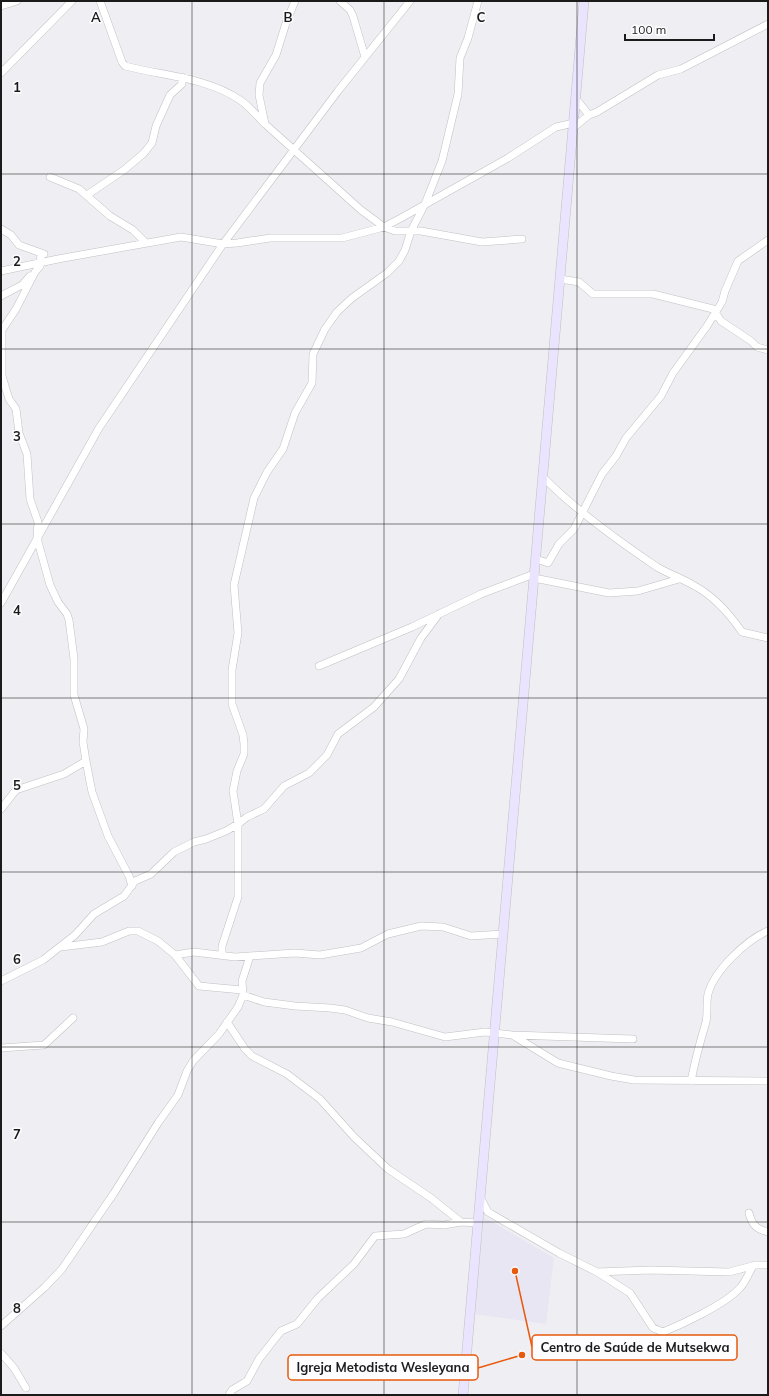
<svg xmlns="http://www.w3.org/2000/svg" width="769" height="1396" font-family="Mulish,sans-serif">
<rect width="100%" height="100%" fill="#efeff3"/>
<path fill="#e8e6f2" d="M484,1217L554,1258L546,1324L473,1314Z"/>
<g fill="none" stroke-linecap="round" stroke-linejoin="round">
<defs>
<path id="street" d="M100,1L122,62L125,66C163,76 206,77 240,100C249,106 257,116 265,124
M295,1L286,23L276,55L260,83L259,95L265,124L361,210L384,227L395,231H421L482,242L522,239
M340,1L350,10L353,16L365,57
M1,6L17,1
M1,73L72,1
M576,99L589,115
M573,128L589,115L597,112L658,75L681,69L768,24
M50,177L79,189L110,216L133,230L146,243
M87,195L124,170L143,154L152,143L156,126L170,95L182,84V77
M1,229L11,235L19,245L44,254
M41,253L40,266L35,272L16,309L2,330V376L9,399L16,409L19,433L27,454L30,499L38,522L37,538L50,585L58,602L67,614L69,620L74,659V695L84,729L83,742L86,761L92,792L108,836L129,876L132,886
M1,271L58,259L181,237L223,244L237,243L270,238H342L384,227L401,218L508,158L556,127L574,123
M560,279L579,282L593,294H653L713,309L721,321L751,341L757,347L768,350
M1,296L22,285L30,276
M543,477C574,509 620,542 657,567C669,574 681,578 693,585C714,596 729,613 742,632L768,638
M536,559L548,563L559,544L574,529L602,474L616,456L626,438L661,396L673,373L707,326L722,302L725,291L738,261L768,240
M534,578L609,593L638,591L679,579
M1,603L99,428L223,244L338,91L410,1
M319,666L412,627L481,594L534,574
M1,809L16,790L64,774L86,761
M61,947L102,942L129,931H138L158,941L175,955L199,986L242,990
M175,955L194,952L235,957L295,953L320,955L361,948L388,934L421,926L443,927L471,936L503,934
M222,955V946L238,897V824L233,791L237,771L244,754V744L243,735L232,704V670L238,633L234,585L254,498L267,472L283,449L295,413L312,383L313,354L325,329L337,312L352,298L387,273L399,261L405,250L411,231L425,204L442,161L458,94L460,58L468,38L478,1
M1,981L43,960L75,935L94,914L124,896L135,881L151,874L174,852L194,842L206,839L226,831L238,824L247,817L264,809L284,786L309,773L327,755L338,734L374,707L399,679L421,638L439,614
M243,995L264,1002L295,1006L330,1008L345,1010L368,1018L392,1022L445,1037L485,1032L512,1035L633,1039
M227,1022L245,1049L252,1056L287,1074L320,1099L354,1137L388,1169L431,1198L461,1222L477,1223
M514,1036L558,1063L611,1076L634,1080L768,1081
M1,1048L44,1045L73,1018
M691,1081C695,1061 700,1042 706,1022C708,1013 706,1003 708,994C714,971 746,940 768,931
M481,1199L488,1212L559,1253L597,1272L650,1270L729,1272L756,1265H768
M749,1213C752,1225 756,1229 768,1232
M597,1272L630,1293L653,1328L663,1332C683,1324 723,1305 738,1290C745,1284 748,1274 753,1266
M1,1326L45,1287L62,1269L114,1193L158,1123L178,1095L187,1071L193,1061L219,1034L238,1007L243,995L242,981L250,956
M1,1353L14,1368L26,1388
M229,1395L232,1390L247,1381L259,1359L281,1331L297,1324L318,1298L354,1264L375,1236L404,1234L426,1224L444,1225L461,1222"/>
<path id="secondary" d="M463,1395L584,1"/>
</defs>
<use href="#street" stroke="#c0bfc3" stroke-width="8"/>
<use href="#secondary" stroke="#c0bfc3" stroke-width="10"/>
<use href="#street" stroke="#fff" stroke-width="7"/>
<use href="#secondary" stroke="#eae4ff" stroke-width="9"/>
</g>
<path fill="none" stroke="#1b1b1c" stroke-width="1" stroke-opacity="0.55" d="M192,1V1395M384,1V1395M577,1V1395M1,174H768M1,349H768M1,524H768M1,698H768M1,872H768M1,1047H768M1,1222H768"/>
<g font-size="13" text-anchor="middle" font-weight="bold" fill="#1b1b1c" stroke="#fdfcff" stroke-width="3" stroke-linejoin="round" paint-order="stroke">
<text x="96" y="22">A</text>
<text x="288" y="22">B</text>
<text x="481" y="22">C</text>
<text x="17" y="92">1</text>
<text x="17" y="266">2</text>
<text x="17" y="441">3</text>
<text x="17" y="615">4</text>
<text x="17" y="790">5</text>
<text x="17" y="964">6</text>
<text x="17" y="1139">7</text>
<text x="17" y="1313">8</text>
</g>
<path fill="none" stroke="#e8590c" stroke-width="1.5" d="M515 1271L532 1347M522 1355L478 1368"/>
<g fill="#e8590c" stroke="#fdfcff" stroke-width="1.5">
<circle cx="515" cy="1271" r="4"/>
<circle cx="522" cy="1355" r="4"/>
</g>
<g fill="#fdfcff" stroke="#e8590c" stroke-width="1.5">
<rect x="532" y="1335" width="205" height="25" rx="4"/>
<rect x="288" y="1355" width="190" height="25" rx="4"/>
</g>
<g font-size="13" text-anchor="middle" font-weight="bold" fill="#1b1b1c">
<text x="635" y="1352">Centro de Saúde de Mutsekwa</text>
<text x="383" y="1372">Igreja Metodista Wesleyana</text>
</g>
<rect width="769" height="1396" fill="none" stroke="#1b1b1c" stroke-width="4"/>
<path d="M625 34v6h89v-6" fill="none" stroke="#1b1b1c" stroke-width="2"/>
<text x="631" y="34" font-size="12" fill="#1b1b1c" stroke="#fdfcff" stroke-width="3" paint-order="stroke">100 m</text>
</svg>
